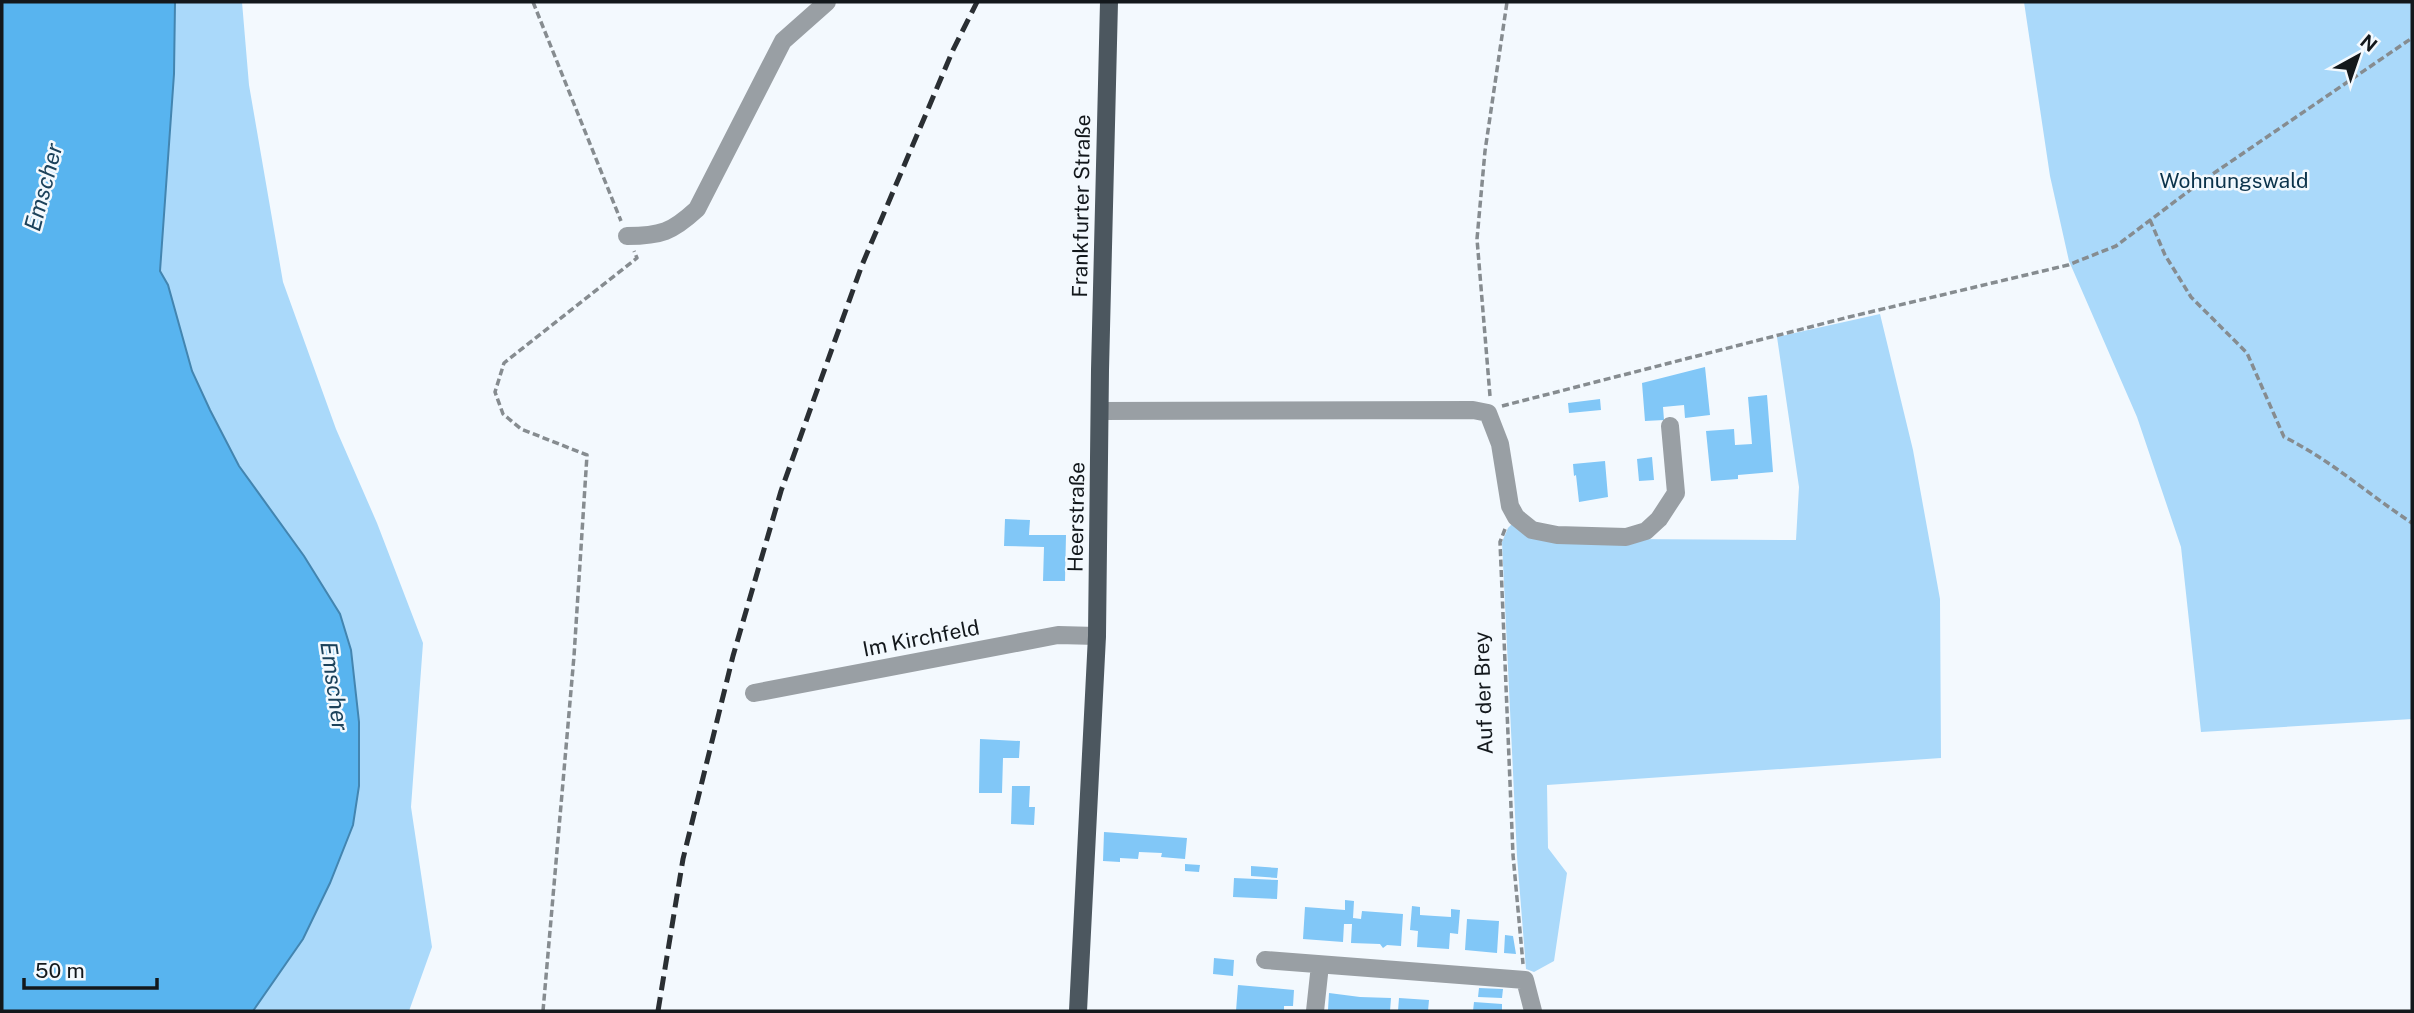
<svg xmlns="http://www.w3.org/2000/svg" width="2414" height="1013" font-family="'Public Sans',sans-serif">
<rect width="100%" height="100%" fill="#f3f9fe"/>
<path fill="#aad9fa" d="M2,2H242L249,85L283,282L336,429L377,523L423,643L411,807L432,947L409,1011H2Z
M2024,2H2412V719L2201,732L2181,547L2137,417L2069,261L2050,176Z
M1880,314L1913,450L1940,599L1941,758L1547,785L1548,848L1567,873L1554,961L1534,972L1526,969L1517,856L1502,542L1508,528L1516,520L1630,539L1796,540L1799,487L1777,337Z"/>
<path fill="#58b4ef" stroke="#4385b0" stroke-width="2" d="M2,2H175L174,74L160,271L168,285L192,371L210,410L239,466L304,556L340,614L351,650L359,722V786L353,825L330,883L303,939L253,1011H2Z"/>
<path fill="#81c7f7" d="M1705,367L1710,415L1685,418L1684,405L1663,407L1664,420L1645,421L1642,383Z
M1767,395L1773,472L1738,475V479L1711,481L1706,431L1734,429L1735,445L1752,444L1748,397Z
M1600,399L1601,410L1569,413L1568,403Z
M1652,457L1654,480L1639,481L1637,459Z
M1605,461L1608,497L1579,502L1576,475L1574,476L1573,464Z
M1005,519L1030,520L1029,535H1066L1065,581H1043L1044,547L1004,546Z
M980,739L1020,741L1019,758H1003L1002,793H979Z
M1012,786H1030L1029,807H1035L1034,825L1011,824Z
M1104,832L1187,838L1185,859L1161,857L1162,853L1139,852L1138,859L1120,858V862L1103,861Z
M1185,864L1200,865L1199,872L1185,871Z
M1251,866L1278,868L1277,878L1251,876Z
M1234,878L1278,880L1277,899L1233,897Z
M1345,900L1354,901L1353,918L1361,919L1362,911L1403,914L1401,946L1387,945L1383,948L1380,944L1351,943L1352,924H1344L1343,942L1303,939L1305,907L1345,910Z
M1412,906L1420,907V915L1435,916L1451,917V909L1460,910L1458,934L1450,933L1449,949L1417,947L1418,931L1410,930Z
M1467,919L1499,921L1497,953L1465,950Z
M1505,935L1513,936L1516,954L1504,953Z
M1214,958L1234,960L1233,976L1213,974Z
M1238,985L1294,990L1293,1006H1284V1011H1236Z
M1479,988L1503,989L1502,998L1478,997Z
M1329,993L1360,997L1391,998L1390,1011L1328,1010Z
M1399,998L1429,1000L1428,1011H1398Z
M1474,1002L1502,1004V1011H1473Z"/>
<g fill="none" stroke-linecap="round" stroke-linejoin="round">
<path stroke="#868c90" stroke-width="3.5" stroke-dasharray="7 3.5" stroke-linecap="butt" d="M533,2L621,221
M2150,220L2165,255L2191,297L2247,353L2284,437C2331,460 2369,495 2412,523
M1490,396L1477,239L1485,151L1507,2
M1502,406L1849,317L2068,265L2116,246L2198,184L2412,38
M1505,529L1500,542L1513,855L1523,964
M543,1011L574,656L587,455L521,429L503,414L495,392L504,363L637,258L634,251"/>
<path stroke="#999fa4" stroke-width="18" d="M627,236C661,236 672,232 697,209L783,41L827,2
M1100,411L1473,410L1488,413L1500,444L1510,506L1516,517L1532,530L1557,535L1626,537L1646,531L1659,519L1676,493L1670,426
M754,693L1058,635L1097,636
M1265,960L1525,980L1533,1011
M1315,1011L1320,965"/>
<path stroke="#4c575f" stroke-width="18" d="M1078,1011L1097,636L1100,370L1109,2"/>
<path stroke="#2a2f33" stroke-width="5" stroke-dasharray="14 7" stroke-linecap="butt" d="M658,1011L683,859L733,656L781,491L862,265L953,50L977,2"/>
</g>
<g text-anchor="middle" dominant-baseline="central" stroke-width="5" stroke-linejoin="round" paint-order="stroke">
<g font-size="21" fill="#0b334b" stroke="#f3f9fe">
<text x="2234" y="180">Wohnungswald</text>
</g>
<g font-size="21" fill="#13181c" stroke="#f3f9fe">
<text transform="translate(1081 206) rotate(-89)">Frankfurter Straße</text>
<text transform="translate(1076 517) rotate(-89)">Heerstraße</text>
<text transform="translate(921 638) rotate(-11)">Im Kirchfeld</text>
<text transform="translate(1483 693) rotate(-92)">Auf der Brey</text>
</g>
<g font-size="23" font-style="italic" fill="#1c425b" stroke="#f3f9fe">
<text transform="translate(43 187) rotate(-75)">Emscher</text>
<text transform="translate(335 686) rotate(82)">Emscher</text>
</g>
</g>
<rect width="2414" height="1013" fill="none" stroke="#13181c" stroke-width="7"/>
<g transform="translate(2358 56) rotate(40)" stroke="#f3f9fe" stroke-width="5" paint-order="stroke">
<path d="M0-5L12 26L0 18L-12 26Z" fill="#13181c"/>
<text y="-10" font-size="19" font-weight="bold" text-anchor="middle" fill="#13181c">N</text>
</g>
<path d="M24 978v10h133v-10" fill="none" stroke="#13181c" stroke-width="3.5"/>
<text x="35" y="978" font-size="21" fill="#13181c" stroke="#f3f9fe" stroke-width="5" paint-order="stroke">50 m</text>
</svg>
